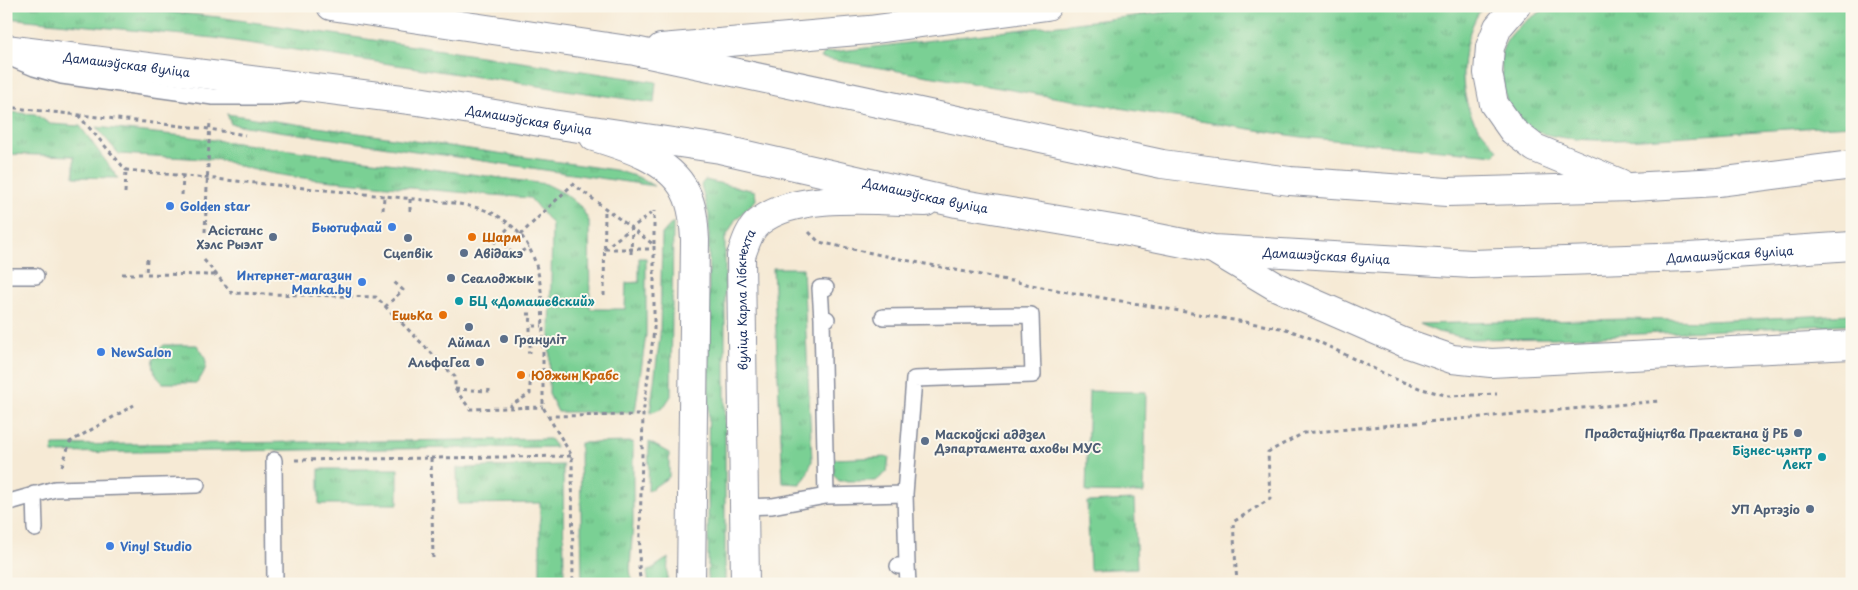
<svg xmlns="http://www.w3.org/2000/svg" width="1858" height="590" font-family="'Playpen Sans',sans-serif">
<defs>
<pattern id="grass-tufts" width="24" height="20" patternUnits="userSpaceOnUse" patternTransform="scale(1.25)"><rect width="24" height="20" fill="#7ad094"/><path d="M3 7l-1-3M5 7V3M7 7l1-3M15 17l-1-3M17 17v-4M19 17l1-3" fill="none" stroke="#63a97c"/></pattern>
</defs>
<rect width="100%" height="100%" fill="#fbf7ec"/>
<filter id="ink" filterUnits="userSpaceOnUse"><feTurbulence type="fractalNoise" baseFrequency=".02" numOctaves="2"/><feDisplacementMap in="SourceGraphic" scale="10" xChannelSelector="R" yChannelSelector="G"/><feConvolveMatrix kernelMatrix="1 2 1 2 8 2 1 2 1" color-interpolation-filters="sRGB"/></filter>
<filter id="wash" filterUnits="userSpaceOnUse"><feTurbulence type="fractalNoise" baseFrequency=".0096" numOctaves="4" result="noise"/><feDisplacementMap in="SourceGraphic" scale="20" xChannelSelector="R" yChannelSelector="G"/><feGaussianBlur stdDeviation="1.12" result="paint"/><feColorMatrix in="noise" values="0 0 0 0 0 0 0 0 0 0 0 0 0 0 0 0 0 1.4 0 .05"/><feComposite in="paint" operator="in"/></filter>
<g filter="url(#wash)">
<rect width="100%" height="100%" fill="#f6ead5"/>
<path fill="url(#grass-tufts)" stroke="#4a8079" d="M6,6H107L218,17L656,82L654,103L214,38L6,18Z
M1218,6H1483C1462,36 1456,83 1472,117C1478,129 1490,140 1498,150L1495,155L1301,137L1143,112L821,58L824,53Z
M1551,6H1852V125C1802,128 1753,131 1704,135C1659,137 1565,149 1527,127C1509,117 1503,94 1502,75C1502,69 1500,62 1501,56C1505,32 1531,17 1551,6Z
M6,112L35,114L50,124L80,126L118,178L74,177V156L6,154Z
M227,114L615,170L638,177L654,186L231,124Z
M96,127L184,136L546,184L564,193L581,207L589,221L590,309H625L626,283L639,282V258H646V335L635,412H558L549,394L552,224L530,198C468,193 407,188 345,182C308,179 256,174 222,160L119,154Z
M705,180L755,191L756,200L735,220L725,239V584H708L709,215L701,185Z
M673,222L671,396L663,408L650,413L660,336L662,234Z
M773,268H803L812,461L806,477L800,484L783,483Z
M1852,314V324L1555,338L1471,339L1438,332L1420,324L1626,319L1708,321Z
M164,345H197C209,361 209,366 197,383H163C150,372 150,356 164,345Z
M550,439L556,447L52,453L53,445Z
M633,442V523L630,569L632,584H582L580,443Z
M649,442L669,453V477L648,491Z
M889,457L887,472L876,481H839L831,471V459Z
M563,465L564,584H540V503L458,504L457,468Z
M319,469H398V504H319Z
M1134,500L1137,568L1090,570L1087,502Z
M668,558L667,584H649L647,572Z"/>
<path fill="#7ad094" stroke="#4a8079" d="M1089,391L1146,392L1144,493L1086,492Z"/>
</g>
<g filter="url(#ink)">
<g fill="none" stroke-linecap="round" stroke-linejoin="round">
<defs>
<path id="lane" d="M10,58L34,68L62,76L213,97H273L295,95
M6,276H36
M883,317L1031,315L1033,375L914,379L905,494
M822,319L820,288H826
M274,460L275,584
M34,494L35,529
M826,496L822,319H827
M6,503L55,489L197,485
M744,507L772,506L826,496L905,494L907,565L898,566
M907,565L908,584"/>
<g id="secondary">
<path d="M594,137C624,146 670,160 685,191C693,206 694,223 695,240L691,584"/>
<path id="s1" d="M745,584L741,256C745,245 749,229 759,222C797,191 879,201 926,202"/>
</g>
<g id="primary">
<path d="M331,6L635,51L1162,164L1290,181L1447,192L1631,187L1718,182L1852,165"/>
<path d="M1516,6L1498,27L1490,47L1488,73L1494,104L1513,131L1535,148L1620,183"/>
<path d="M661,48L869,30L1047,6"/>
<path id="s2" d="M6,49L418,101L552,124L720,149L957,203L1124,231L1213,249L1472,264L1689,257L1852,246"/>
<path d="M1218,252L1275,286L1403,342L1452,359L1491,363L1852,345"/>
</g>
</defs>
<use href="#lane" stroke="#888c9a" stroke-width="18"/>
<use href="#secondary" stroke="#888c9a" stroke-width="30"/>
<use href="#primary" stroke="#888c9a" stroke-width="30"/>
<path stroke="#888c9a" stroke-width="3" stroke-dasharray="4 4" stroke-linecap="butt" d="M6,107L209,129L245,135
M78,115L126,170L454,203C468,206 485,208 498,216C544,243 542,292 543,338C543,361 543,384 543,407L548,416L643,415
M125,193L126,170
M182,195L183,176
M383,210L384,197
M410,211V199
M205,232L210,120
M809,232L819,242L900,259L1062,291L1286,329L1313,339L1395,379L1422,389L1449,396L1497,394
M520,235L573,184L654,245V330L643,415L639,571L641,584
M499,238L514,256L529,247
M494,243L511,225
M654,244V211
M604,249L654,211
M605,249H654
M631,254L632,228
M147,259L146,274L215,275
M204,260L232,293L376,297L455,377V389L470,409L543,407
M122,274H146
M604,296L605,208
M385,307L403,290L394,282
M527,314H531L530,326
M401,323L411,312
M527,352H530V326H542
M455,389L489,391V388
M511,408V405L530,394V375H527
M548,416L572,456L573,584
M431,458L433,559
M295,460L572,456
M62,466L70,442L134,405
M1237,584L1233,522L1270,499L1268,452L1304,433L1660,401
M1676,584L1691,582V584"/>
<use href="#lane" stroke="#fff" stroke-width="15"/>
<use href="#secondary" stroke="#fff" stroke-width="28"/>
<use href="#primary" stroke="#fff" stroke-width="28"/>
</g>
</g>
<g fill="#3f7fe0" stroke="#fbf7ec" stroke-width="2">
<circle cx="170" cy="206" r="5"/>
<circle cx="392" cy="227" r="5"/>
<circle cx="362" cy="282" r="5"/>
<circle cx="101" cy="352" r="5"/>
<circle cx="110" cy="546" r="5"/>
</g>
<g fill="#5c6f8a" stroke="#fbf7ec" stroke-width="2">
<circle cx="273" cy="237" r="5"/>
<circle cx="408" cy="238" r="5"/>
<circle cx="464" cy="253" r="5"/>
<circle cx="451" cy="278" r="5"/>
<circle cx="469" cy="327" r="5"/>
<circle cx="504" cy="339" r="5"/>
<circle cx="480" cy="362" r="5"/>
<circle cx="1798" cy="433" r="5"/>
<circle cx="925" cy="441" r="5"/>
<circle cx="1810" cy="509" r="5"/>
</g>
<g fill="#e8710a" stroke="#fbf7ec" stroke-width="2">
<circle cx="472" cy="237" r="5"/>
<circle cx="443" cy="315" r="5"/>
<circle cx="521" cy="375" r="5"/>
</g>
<g fill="#0f9aa8" stroke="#fbf7ec" stroke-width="2">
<circle cx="459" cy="301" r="5"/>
<circle cx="1822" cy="457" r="5"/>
</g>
<g text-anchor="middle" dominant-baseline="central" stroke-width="4" stroke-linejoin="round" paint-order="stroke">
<g font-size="12" fill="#1b2f5e" stroke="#fbf7ec">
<text stroke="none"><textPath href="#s2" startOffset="122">Дамашэўская вуліца</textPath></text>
<text stroke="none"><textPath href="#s2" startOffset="528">Дамашэўская вуліца</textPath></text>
<text stroke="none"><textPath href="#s2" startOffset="932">Дамашэўская вуліца</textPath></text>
<text stroke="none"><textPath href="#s2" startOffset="1742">Дамашэўская вуліца</textPath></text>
<text stroke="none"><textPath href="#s2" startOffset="1338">Дамашэўская вуліца</textPath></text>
<text stroke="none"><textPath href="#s1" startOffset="285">вуліца Карла Лібкнехта</textPath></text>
</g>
<g font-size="12" font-weight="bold" fill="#366cbe" stroke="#fbf7ec" text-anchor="start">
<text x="180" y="206">Golden star</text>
<text x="382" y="227" text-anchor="end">Бьютифлай</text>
<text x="352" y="275" text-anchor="end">Интернет-магазин<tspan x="352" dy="14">Manka.by</tspan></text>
<text x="111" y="352">NewSalon</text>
<text x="120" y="546">Vinyl Studio</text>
</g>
<g font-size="12" font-weight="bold" fill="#4e5e75" stroke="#fbf7ec" text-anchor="end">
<text x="263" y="230">Асістанс<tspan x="263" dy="14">Хэлс Рыэлт</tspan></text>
<text x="408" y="253" text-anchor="middle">Сцепвік</text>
<text x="474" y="253" text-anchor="start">Авідакэ</text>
<text x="461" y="278" text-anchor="start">Сеалоджык</text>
<text x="514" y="339" text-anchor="start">Грануліт</text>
<text x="469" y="342" text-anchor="middle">Аймал</text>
<text x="470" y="362">АльфаГеа</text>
<text x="1788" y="433">Прадстаўніцтва Праектана ў РБ</text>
<text x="935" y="434" text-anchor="start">Маскоўскі аддзел<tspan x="935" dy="14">Дэпартамента аховы МУС</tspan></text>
<text x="1800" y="509">УП Артэзіо</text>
</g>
<g font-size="12" font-weight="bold" fill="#c56008" stroke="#fbf7ec" text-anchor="start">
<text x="482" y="237">Шарм</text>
<text x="433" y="315" text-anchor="end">ЕшьКа</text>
<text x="531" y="375">Юджын Крабс</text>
</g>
<g font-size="12" font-weight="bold" fill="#0d838f" stroke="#fbf7ec" text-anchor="start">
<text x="469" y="301">БЦ «Домашевский»</text>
<text x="1812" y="450" text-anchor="end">Бізнес-цэнтр<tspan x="1812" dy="14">Лект</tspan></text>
</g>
</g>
<rect width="1858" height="590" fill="none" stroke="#fbf7ec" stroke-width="25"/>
</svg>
